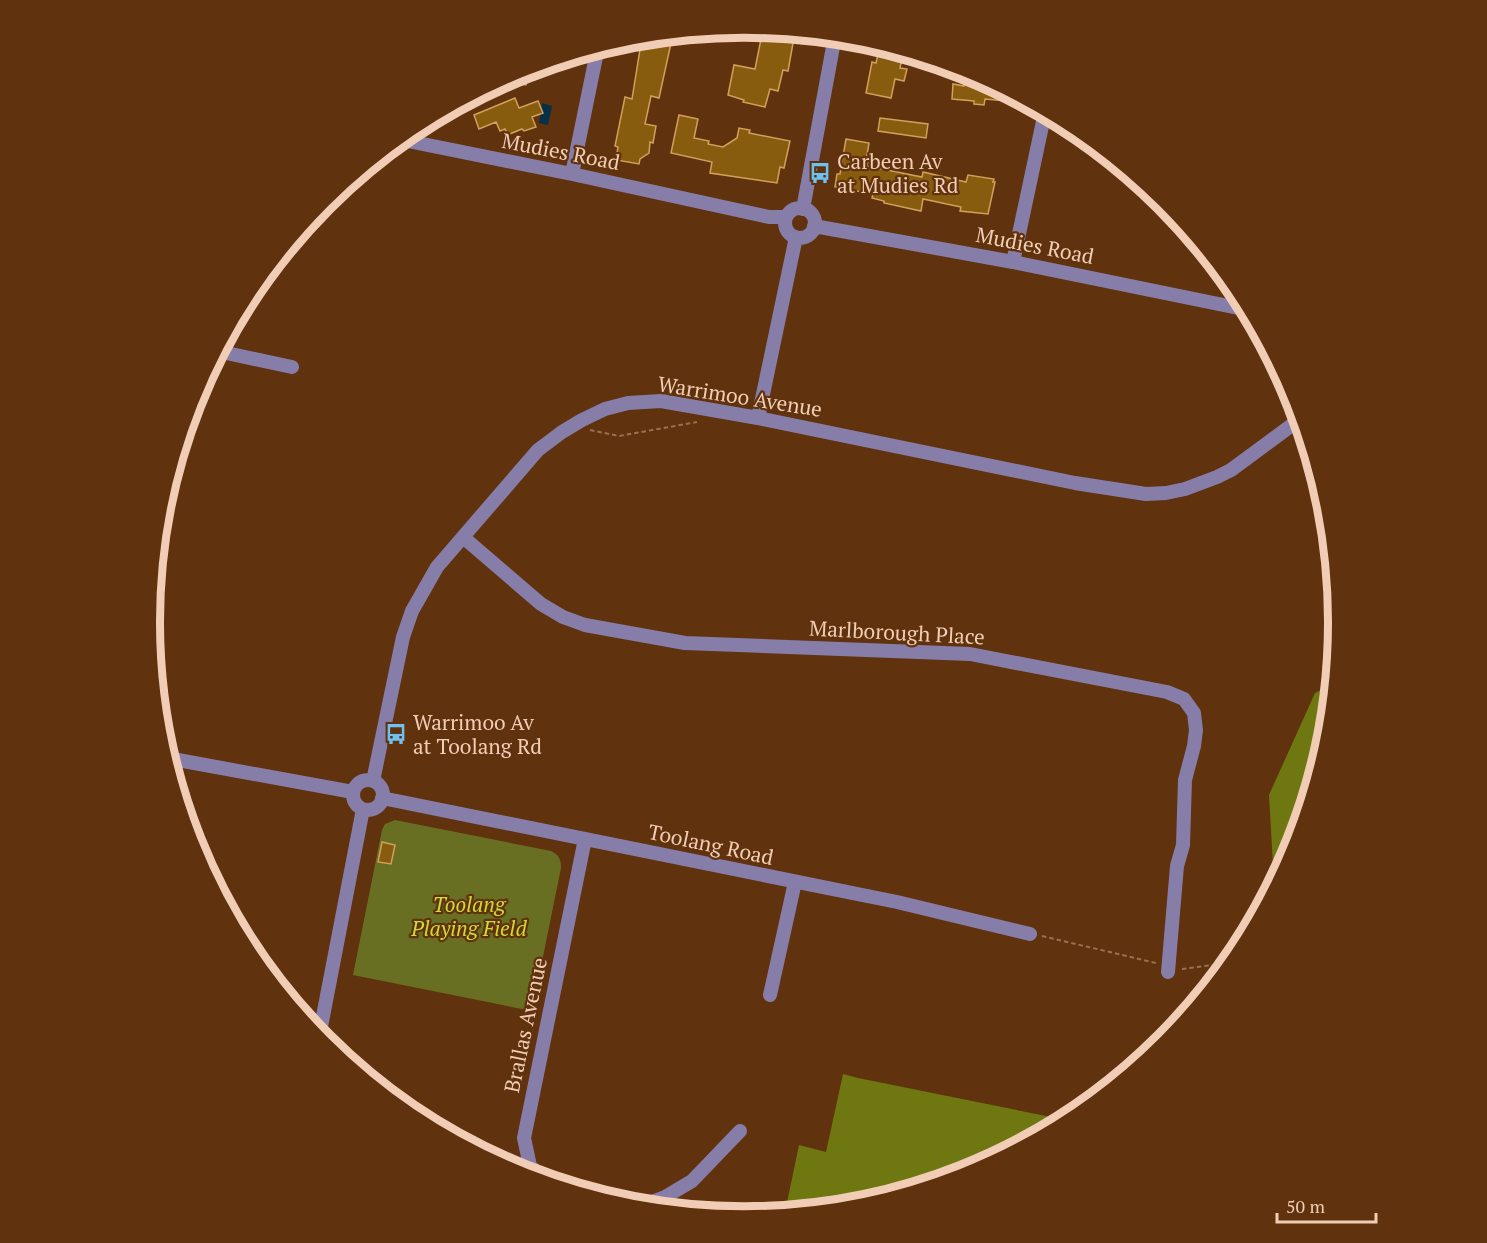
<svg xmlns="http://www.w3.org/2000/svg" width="1487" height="1243" font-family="'PT Serif',serif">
<rect width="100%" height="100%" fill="#60320d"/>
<path fill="#686f23" d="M395,820L551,851C559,855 561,859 561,868L532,1011L353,975L382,830L385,824Z"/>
<path fill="#6f7710" d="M1332,684L1327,738L1293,849L1274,883L1269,795L1315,693Z
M843,1074L858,1078L1066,1120L971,1171L859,1205L785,1212L799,1145L826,1152Z"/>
<path fill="#043146" d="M542,103L552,106L548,125L539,123Z"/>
<path fill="#885c0e" stroke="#d0a05c" stroke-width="1.5" d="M763,29L795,32L788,71L783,70L778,91L770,89L765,107L743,102L744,100L728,95L734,65L755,69Z
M673,34L659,98L651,96L645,124L656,126L653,143L650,142L649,153L640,159L639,164L616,160L618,147L615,146L625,97L632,99L642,37Z
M880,45L903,52L900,68L907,69L904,81L895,79L891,98L866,93L872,62L876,63Z
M529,68L526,85L514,83L516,72Z
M965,79L987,81L1029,103L985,99L984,105L974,104V101L952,99L953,84L964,86Z
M515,98L519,108L538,101L543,113L532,117L536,127L524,131L522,129L507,135L505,129L500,131L496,122L479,129L474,115Z
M679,115L698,119L694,138L709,141L708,144L723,147L737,138L739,128L750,130L749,133L790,141L784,168L780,167L777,183L710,173L712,162L671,153Z
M880,118L928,124L926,138L878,131Z
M846,139L869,143L866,162H868L867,166L922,177L923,172L966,182L968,175L994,179L993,182H995L988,214L960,211L961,207L923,199L921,211L884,203V201L872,198L873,194L835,187L837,174H840Z
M382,842L395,845L391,864L378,862Z"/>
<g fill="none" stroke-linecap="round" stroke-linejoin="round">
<path stroke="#9a7050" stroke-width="2" stroke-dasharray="4.5 3" stroke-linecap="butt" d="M590,430L619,436L697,422
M1042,936L1156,963
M1182,969L1228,963"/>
<path stroke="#877da9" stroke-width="14" d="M398,139L572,174L769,217H786
M572,174L598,47
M785 223a15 15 0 1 1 30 0a15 15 0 1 1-30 0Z
M803,209L835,36
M814,226L1013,262L1248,310
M1013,262L1045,112
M217,351L292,367
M758,418L796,237
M463,537L541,604L563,617L585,625L685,643L970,654L1167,692L1184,699L1194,713L1196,730L1194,746L1185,780L1183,845L1177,866L1168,972
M167,758L353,792
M353 795a15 15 0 1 1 30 0a15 15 0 1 1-30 0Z
M373,781L403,637L412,611L437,567L538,450L562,432L582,420L605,409L628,403L661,401L758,418L1075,483L1146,494L1166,493L1185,489L1217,477L1231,470L1300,419
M382,798L897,902L1030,934
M770,995L795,882
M319,1037L363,809
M544,1179L530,1166L524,1138L585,839
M641,1206L665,1197L692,1181L740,1131"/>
</g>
<defs>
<symbol id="bus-bare" viewBox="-9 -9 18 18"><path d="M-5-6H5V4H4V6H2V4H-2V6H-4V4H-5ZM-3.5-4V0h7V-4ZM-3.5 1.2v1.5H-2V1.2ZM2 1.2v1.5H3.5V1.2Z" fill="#6cc3f2" stroke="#60320d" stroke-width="2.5" paint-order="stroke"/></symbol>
</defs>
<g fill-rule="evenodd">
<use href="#bus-bare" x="805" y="158" width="30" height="30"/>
<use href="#bus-bare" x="381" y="719" width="30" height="30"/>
</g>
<g text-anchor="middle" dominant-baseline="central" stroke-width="4.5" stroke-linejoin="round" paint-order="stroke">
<g font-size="21" fill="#f1cdb6" stroke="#60320d">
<text transform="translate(561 151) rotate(11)">Mudies Road</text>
<text transform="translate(1035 245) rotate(11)">Mudies Road</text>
<text transform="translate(740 396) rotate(9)">Warrimoo Avenue</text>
<text transform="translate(897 632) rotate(3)">Marlborough Place</text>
<text transform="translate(711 844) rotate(12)">Toolang Road</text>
<text transform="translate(525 1025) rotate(-78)">Brallas Avenue</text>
</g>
<g font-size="21" fill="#f1cdb6" stroke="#60320d" text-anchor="start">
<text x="837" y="161">Carbeen Av<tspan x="837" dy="24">at Mudies Rd</tspan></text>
<text x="413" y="722">Warrimoo Av<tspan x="413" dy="24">at Toolang Rd</tspan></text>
</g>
<g font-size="21" font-style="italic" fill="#cddb37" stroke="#60320d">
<text x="469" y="904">Toolang<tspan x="469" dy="24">Playing Field</tspan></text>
</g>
</g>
<path d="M0 0H1487V1243H0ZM160 622a584 584 0 1 1 1168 0a584 584 0 1 1-1168 0Z" fill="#60320d" fill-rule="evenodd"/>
<path fill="none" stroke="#f1cdb6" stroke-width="8" d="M160 622a584 584 0 1 1 1168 0a584 584 0 1 1-1168 0Z"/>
<path d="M1277 1213v9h99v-9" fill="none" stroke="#f1cdb6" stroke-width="3"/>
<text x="1286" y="1213" font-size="18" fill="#f1cdb6" stroke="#60320d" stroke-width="4.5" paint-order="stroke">50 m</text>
</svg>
